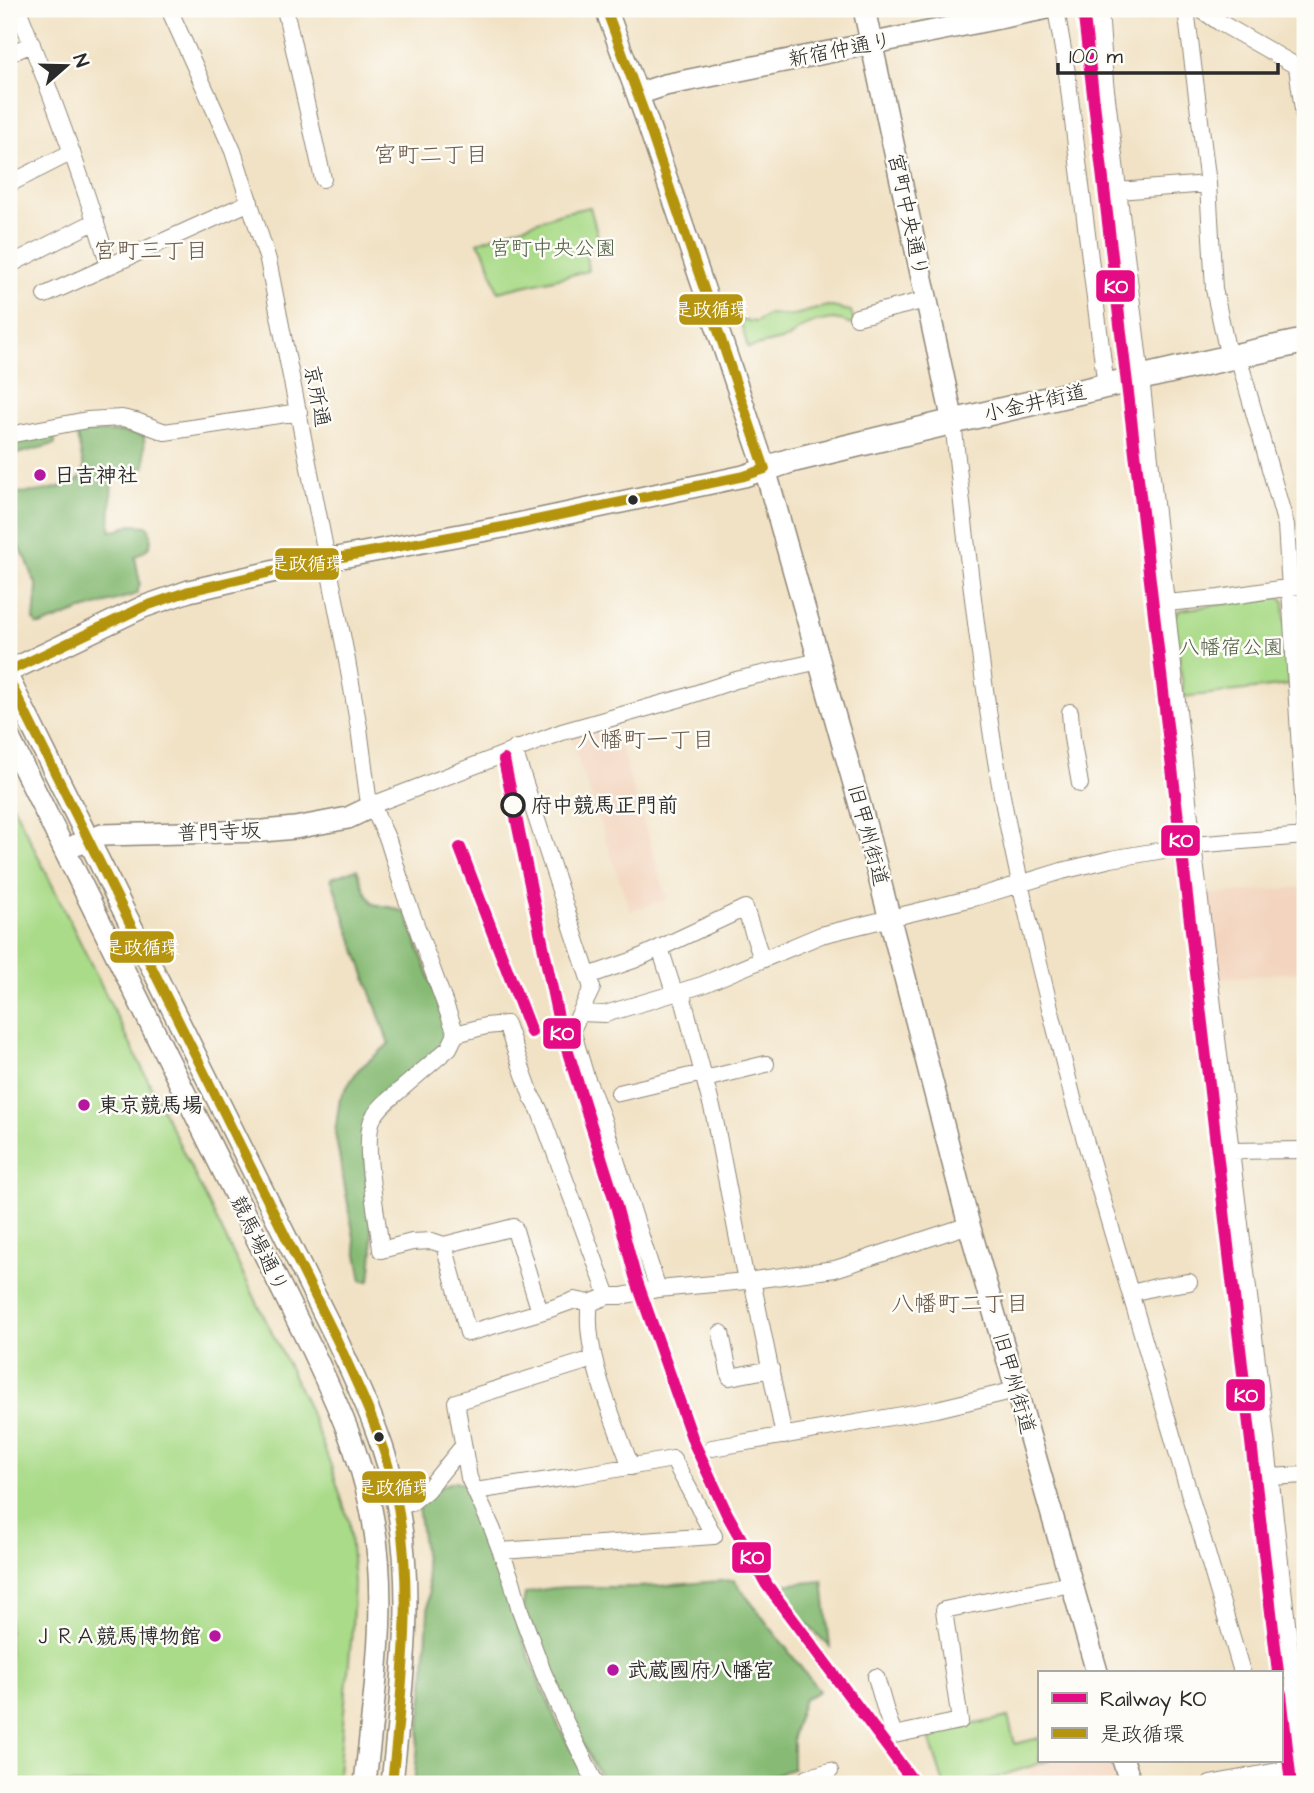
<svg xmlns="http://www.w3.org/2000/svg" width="1314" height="1793" font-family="'Architects Daughter','Klee One',sans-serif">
<rect width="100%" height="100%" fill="#fdfcf7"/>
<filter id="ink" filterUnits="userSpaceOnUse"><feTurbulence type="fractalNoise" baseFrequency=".0143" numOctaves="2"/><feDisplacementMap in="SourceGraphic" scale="14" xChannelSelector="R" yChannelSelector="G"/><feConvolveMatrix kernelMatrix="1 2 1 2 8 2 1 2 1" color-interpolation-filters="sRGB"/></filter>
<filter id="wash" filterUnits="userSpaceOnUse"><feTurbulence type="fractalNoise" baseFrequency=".00686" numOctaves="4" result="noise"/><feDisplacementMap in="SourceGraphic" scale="28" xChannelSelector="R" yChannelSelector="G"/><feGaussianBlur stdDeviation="1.57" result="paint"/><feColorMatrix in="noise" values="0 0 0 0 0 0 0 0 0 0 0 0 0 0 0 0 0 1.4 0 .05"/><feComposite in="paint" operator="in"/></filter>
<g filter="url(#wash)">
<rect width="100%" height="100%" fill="#f1e2c5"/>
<path fill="#f3d4be" d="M613,722L667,899L630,911L570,735Z
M1301,887L1305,943V972L1217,978L1206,895Z
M1045,1760H1110L1118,1784H1033L1027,1766Z"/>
<path fill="#aadb89" stroke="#6a835a" stroke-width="2" d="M590,207L600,244L585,248L588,271L498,292L487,257L478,242L561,213Z
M827,306L851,311L855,324H848L844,321L833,319L816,322L799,329L789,338L748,348L740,320L756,322L769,314L791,316Z
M1278,596L1284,600L1289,685L1184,697L1174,616L1180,610Z
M9,797L305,1400L330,1463L349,1522L354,1582L352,1631L337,1784H9Z
M1008,1717L1015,1744L1039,1738V1760H1050L976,1784H944L928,1734Z"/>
<path fill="#87bb75" stroke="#597350" stroke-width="2" d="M76,432H123L144,436L145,467L112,473L110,531L119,530L130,525L148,526L151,535L150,546L143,552L135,557L140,583L137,594L79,611L42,625H37L34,620L37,587L26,558L9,533V492C32,495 60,489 80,479L84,468Z
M55,434V444L9,456V443Z
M357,869L365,891L373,904L393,908L406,913L450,1035L364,1133L373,1251L370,1281H362L335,1133L340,1098L358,1070L389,1044L331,878Z
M455,1481L464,1484L537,1676L559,1727L592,1784H414L424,1687L429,1593L418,1506L442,1486Z
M734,1580L819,1691L804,1699L793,1733V1769L741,1784H604L571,1722L523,1606L525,1594C557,1583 598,1588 632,1587C666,1587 700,1582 734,1580Z
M823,1581L830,1647L799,1616L779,1585Z"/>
</g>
<g filter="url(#ink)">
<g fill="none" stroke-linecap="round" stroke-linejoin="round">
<defs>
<path id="street" d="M18,9C51,93 83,178 109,266L250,202
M169,9L233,151L268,260L346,655L359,728L368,797L388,840L405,895L456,1034L486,1026L506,1024L532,1097L539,1109L608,1296H621L658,1289L746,1281L835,1269L969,1225
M285,9L323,179
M1056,9L1067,73L1106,387
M1100,9L1105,82L1141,378L1193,845L1259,1377L1305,1782
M1200,9L1219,22L1305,71
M9,54L32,44
M1297,67L1305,124
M9,184L72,152
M1208,184L1214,289L1229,358
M1118,191L1208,184L1186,9
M9,265L96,221
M45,295L109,266
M857,317L926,300
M1238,356L1286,525L1305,830
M953,422C967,548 980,676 1003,801C1023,904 1049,1005 1075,1106L1242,1672
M9,435L87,420L122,418L136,421L165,432L299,412
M1166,603L1219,598L1305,585
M1070,712L1072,738L1080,784
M516,748V756L592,988L572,1030L586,1077L602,1117L658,1289
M373,806L380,802L562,732L682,698L736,680L819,661
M660,948L674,992
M588,976L634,960L745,908L762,960
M681,991L714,1115L746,1281
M580,1013L605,1014L702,985L821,935L977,897L1062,871L1111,859L1193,845L1305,836
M456,1034L449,1048L385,1103C380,1108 375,1113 372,1120C362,1148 378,1218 381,1250L412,1242L432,1241L444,1245L514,1227L540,1312
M705,1079L766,1064
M619,1093L703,1073
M1231,1151L1305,1150
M444,1245L468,1333L550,1309L575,1300L590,1303L608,1296
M752,1280L784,1436
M1131,1293L1156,1287L1189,1282
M590,1303C582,1350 615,1422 631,1467
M721,1333L730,1377L771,1369
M593,1359L456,1402L469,1478L492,1528L512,1581L520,1610L543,1672L566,1723L596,1784
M712,1448L937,1409L1016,1390
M1270,1477L1305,1475
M475,1491L576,1476L673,1459L714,1536L501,1551
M398,1506L411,1503L427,1490L463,1446
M876,1677L886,1712L894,1735L960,1721L944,1610L1071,1584
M805,1784L807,1778L830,1771
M1210,1784L1305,1766"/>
<path id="secondary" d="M606,9L645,115L765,469L865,823L969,1225L1097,1672
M864,9L953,422
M638,94L665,85L1043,9
M9,671L143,607L189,591L310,563L508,526L744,476L765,469
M9,680L336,1338C361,1392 388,1448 398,1508C415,1602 401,1690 392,1784
M9,738L312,1350C336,1401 360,1453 371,1509C390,1600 374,1693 365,1784
M76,845L102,835L263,831L295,828L348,818L373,806
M1123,1760L1131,1784"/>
<path id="primary" d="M765,469L789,461C960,420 1132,378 1305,341"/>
</defs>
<use href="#street" stroke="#8e8678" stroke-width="18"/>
<use href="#secondary" stroke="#8e8678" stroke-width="24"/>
<use href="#primary" stroke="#8e8678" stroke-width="27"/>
<use href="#street" stroke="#fff" stroke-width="16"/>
<use href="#secondary" stroke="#fff" stroke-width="21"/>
<use href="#primary" stroke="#fff" stroke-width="24"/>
<defs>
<path id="bus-1" d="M9,671L143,607L189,591L310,563L508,526L744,476L765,469L645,115L606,9
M9,680L336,1338C358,1386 382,1435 394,1487C416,1585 402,1685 392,1784"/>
</defs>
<use href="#bus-1" stroke="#fdfcf7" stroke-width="16"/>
<use href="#bus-1" stroke="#b5940f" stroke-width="10"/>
<defs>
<path id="rail-1" d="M1083,9L1278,1672
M504,760L560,1027L614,1198L635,1276L694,1443L727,1514L767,1585L915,1784
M460,848L531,1032
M1281,1694L1291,1784"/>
</defs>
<use href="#rail-1" stroke="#fdfcf7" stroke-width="18"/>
<use href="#rail-1" stroke="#e50b84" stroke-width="12"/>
</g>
</g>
<g fill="#b5179e" stroke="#fdfcf7" stroke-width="2.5">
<circle cx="40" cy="475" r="7"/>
<circle cx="84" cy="1105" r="7"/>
<circle cx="215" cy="1636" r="7"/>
<circle cx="613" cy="1670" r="7"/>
</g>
<g fill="#2b2b2b" stroke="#fdfcf7" stroke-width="2.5">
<circle cx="633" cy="500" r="6"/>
<circle cx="379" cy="1437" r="6"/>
</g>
<circle fill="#fdfcf7" stroke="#2b2b2b" stroke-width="3.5" cx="513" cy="805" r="11"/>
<g text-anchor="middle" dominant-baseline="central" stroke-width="5" stroke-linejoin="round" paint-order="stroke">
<g font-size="21" fill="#2b2b2b" stroke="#fdfcf7">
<text transform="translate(840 50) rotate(-11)">新宿仲通り</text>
<text transform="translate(908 215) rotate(78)">宮町中央通り</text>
<text transform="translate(317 396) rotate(79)">京所通</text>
<text transform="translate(1035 403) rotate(-13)">小金井街道</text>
<text transform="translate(219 832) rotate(-2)">普門寺坂</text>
<text transform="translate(868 835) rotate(75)">旧甲州街道</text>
<text transform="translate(259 1244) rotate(64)">競馬場通り</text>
<text transform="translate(1014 1383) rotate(74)">旧甲州街道</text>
</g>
<g font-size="21" fill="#516047" stroke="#fdfcf7">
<text x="553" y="248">宮町中央公園</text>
<text x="1231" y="647">八幡宿公園</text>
</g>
<g font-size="21" font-weight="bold" fill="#2b2b2b" stroke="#fdfcf7" text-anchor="start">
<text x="54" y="475">日吉神社</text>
<text x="98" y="1105">東京競馬場</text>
<text x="201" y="1636" text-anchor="end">ＪＲＡ競馬博物館</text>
<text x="627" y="1670">武蔵國府八幡宮</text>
</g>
<g font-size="21" font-weight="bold" fill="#2b2b2b" stroke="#fdfcf7" text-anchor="start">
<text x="531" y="805">府中競馬正門前</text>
</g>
<g font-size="23" fill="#6c5b4b" stroke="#fdfcf7">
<text x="431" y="155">宮町二丁目</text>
<text x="151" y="251">宮町三丁目</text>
<text x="646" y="740">八幡町一丁目</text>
<text x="960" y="1304">八幡町二丁目</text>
</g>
</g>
<g stroke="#fdfcf7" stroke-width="2.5">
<rect x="1095" y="269" width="41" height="34" rx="7" fill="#e50b84"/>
<rect x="678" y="293" width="66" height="33" rx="7" fill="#b5940f"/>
<rect x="274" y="547" width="66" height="34" rx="7" fill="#b5940f"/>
<rect x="1160" y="824" width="41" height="33" rx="7" fill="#e50b84"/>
<rect x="109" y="930" width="66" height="34" rx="7" fill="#b5940f"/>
<rect x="542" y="1017" width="40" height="33" rx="7" fill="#e50b84"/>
<rect x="1225" y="1378" width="41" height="34" rx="7" fill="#e50b84"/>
<rect x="361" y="1470" width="66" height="34" rx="7" fill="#b5940f"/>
<rect x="731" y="1541" width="41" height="33" rx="7" fill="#e50b84"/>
</g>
<g font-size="19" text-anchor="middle" font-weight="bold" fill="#fff">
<text x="1116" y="293">KO</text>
<text x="711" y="316">是政循環</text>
<text x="307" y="570">是政循環</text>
<text x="1181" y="847">KO</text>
<text x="142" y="954">是政循環</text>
<text x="562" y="1040">KO</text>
<text x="1246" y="1402">KO</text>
<text x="394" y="1494">是政循環</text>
<text x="752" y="1564">KO</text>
</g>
<rect width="1314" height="1793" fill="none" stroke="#fdfcf7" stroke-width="35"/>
<rect x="1038" y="1671" width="245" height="91" fill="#fdfcf7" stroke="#a9a8a5" stroke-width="2"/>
<rect x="1052" y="1693" width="35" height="10" fill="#e50b84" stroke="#a9a8a5" stroke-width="2"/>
<text x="1100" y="1706" font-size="21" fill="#2b2b2b">Railway KO</text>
<rect x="1052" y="1728" width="35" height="10" fill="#b5940f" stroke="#a9a8a5" stroke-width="2"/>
<text x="1100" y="1741" font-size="21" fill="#2b2b2b">是政循環</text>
<g transform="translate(66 66) rotate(70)" stroke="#fdfcf7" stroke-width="5" paint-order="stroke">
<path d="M0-5L12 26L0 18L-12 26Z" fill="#2b2b2b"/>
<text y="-10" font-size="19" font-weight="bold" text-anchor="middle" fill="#2b2b2b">N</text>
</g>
<path d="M1058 63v10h220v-10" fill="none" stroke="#2b2b2b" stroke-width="3.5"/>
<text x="1069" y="63" font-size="21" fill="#2b2b2b" stroke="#fdfcf7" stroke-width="5" paint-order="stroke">100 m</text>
</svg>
